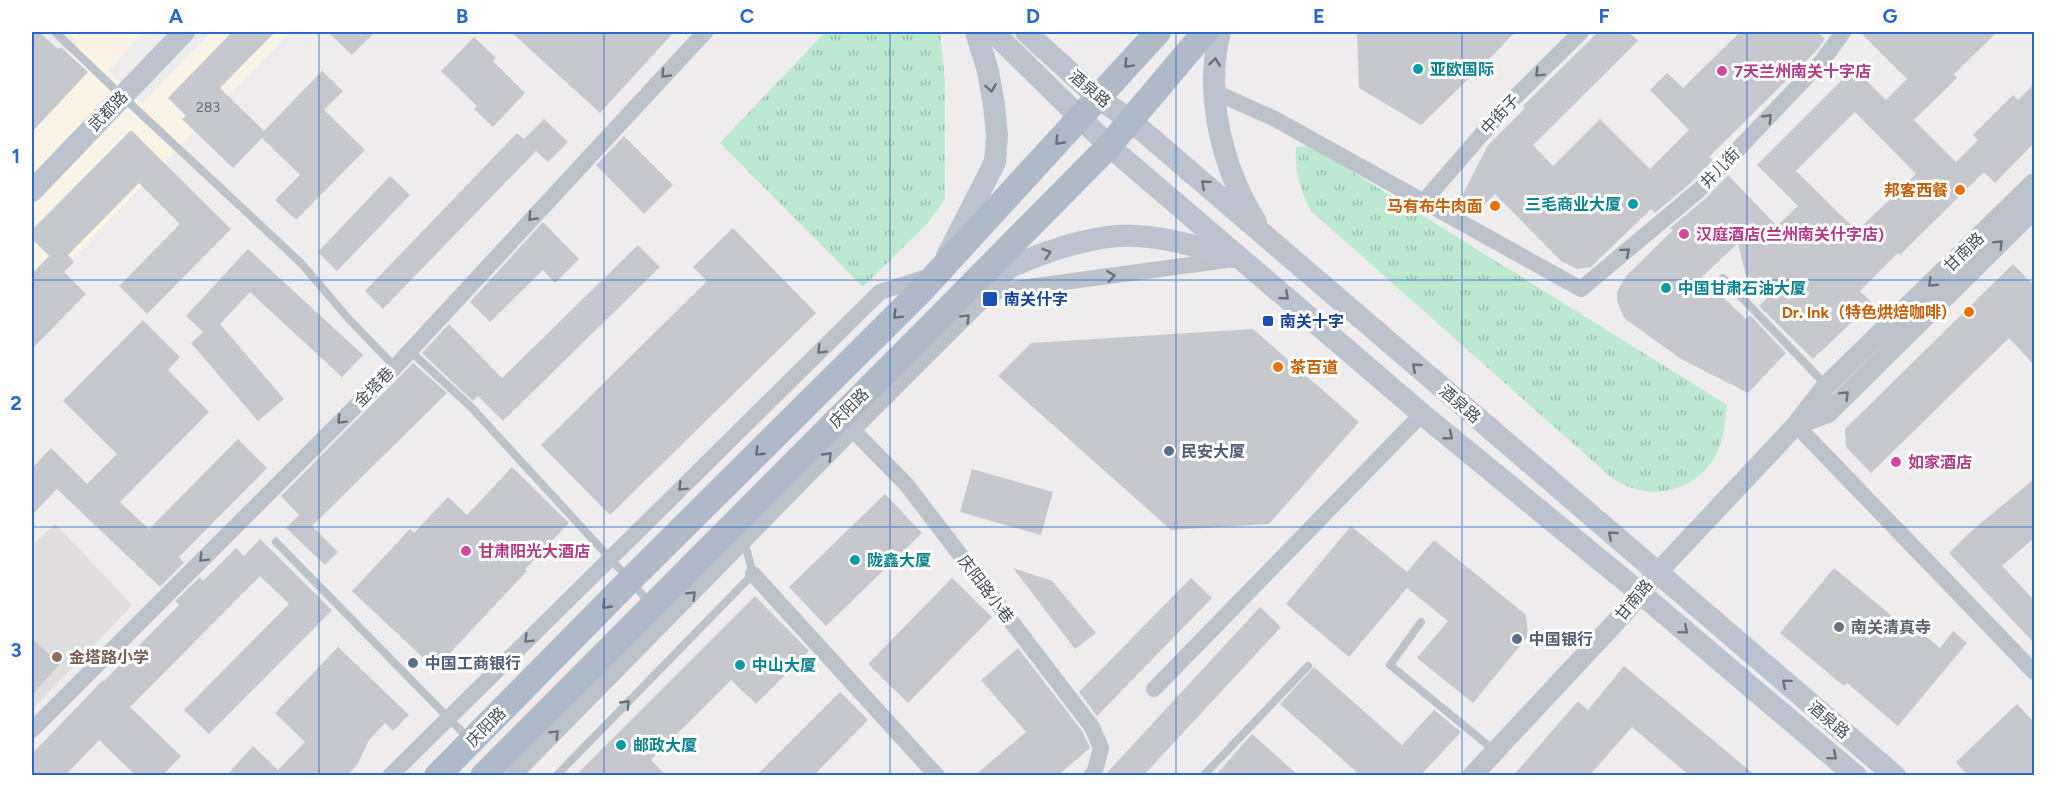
<svg xmlns="http://www.w3.org/2000/svg" width="2066" height="807" font-family="Figtree,'Noto Sans SC',sans-serif">
<defs>
<pattern id="grass-tufts" width="24" height="20" patternUnits="userSpaceOnUse" patternTransform="scale(1.5)"><rect width="24" height="20" fill="#bde9d0"/><path d="M3 7l-1-3M5 7V3M7 7l1-3M15 17l-1-3M17 17v-4M19 17l1-3" fill="none" stroke="#9bbfac"/></pattern>
</defs>
<rect width="100%" height="100%" fill="#eeecec"/>
<path fill="#f9f4e5" d="M66,32H143L108,71L142,104L211,32H290L32,301V91L78,43Z"/>
<path fill="#dfdddd" d="M55,524L132,605L32,710V545Z"/>
<path fill="url(#grass-tufts)" d="M825,32H940L945,83V199L928,223L863,287L720,143Z
M1311,146L1727,405C1725,417 1725,430 1721,442C1711,478 1674,498 1638,490C1630,488 1621,483 1613,479L1311,211C1299,187 1295,173 1296,147Z"/>
<path fill="#c7c8ce" fill-rule="evenodd" d="M32,32H39L58,49L61,47L88,72L32,132Z
M232,32H275L220,88L264,131L322,71L343,91L324,110L365,150L296,220L275,200L300,175L262,138L233,168L182,119L186,116L168,98Z
M328,32H375L352,55Z
M511,32H674L600,113Z
M1357,32H1515L1498,50L1421,125L1359,88Z
M1598,32H1629L1638,41L1533,145L1553,166L1600,119L1650,169L1689,130L1650,90L1667,73L1683,88L1740,32H1817L1825,39L1817,50L1709,157L1713,160L1692,182L1655,213L1651,209L1591,267L1577,269L1561,261L1495,194L1476,213L1461,198L1488,145L1525,108L1523,106Z
M1860,32H1997L1954,74L1957,78L1914,120L1956,162L1978,140L1973,135L2013,95L2018,100L2034,84V143L1995,183L1984,172L1900,255L1898,253L1860,291L1872,303L1813,359L1759,306L1781,285L1746,276L1738,243L1702,277L1746,319L1750,315L1786,353L1748,393L1681,359L1624,318L1617,301V292L1626,276L1673,230L1670,228L1706,198L1728,175L1777,226L1798,206L1757,165L1854,68L1886,100L1907,79ZM1855,112L1916,174L1857,231L1796,171Z
M474,37L496,58L493,61L525,93L493,127L474,109L477,106L441,71Z
M544,119L568,142L548,162L536,151L383,309L365,291L517,133L524,139Z
M131,130L231,229L147,314L119,286L180,224L139,183L68,255L74,262L64,272L86,294L32,349V274L49,256L32,239V230Z
M624,136L673,185L644,214L596,165Z
M390,176L410,195L337,271L318,252Z
M543,222L579,259L555,283L543,270L490,322L470,302Z
M733,228L816,313L610,515L541,445L707,281L693,267Z
M638,245L660,267L503,421L478,396L473,401L422,353L449,324L502,378Z
M248,249L363,355L342,377L250,292L220,324L284,399L258,421L191,343L203,332L186,316Z
M2013,264L2034,286V365L2009,338L1871,473L1846,447L1845,429Z
M143,320L180,357L168,370L209,412L120,502L149,529L238,439L267,468L179,557L184,563L160,587L57,489L32,515V468L51,448L87,484L117,454L63,401Z
M1253,329L1359,422L1269,524L1171,530L998,376L1031,343Z
M413,363L447,393L312,526L338,552L325,565L286,528L299,515L281,496Z
M512,467L569,523L525,569L527,571L435,669L352,591L410,529L414,533L448,497L467,515Z
M972,469L1053,492L1041,535L960,512Z
M2034,479V538L2002,566L2034,600V643L1949,553L1968,534Z
M885,494L922,533L826,626L789,587Z
M1351,526L1407,572L1434,540L1526,615L1528,636L1473,703L1417,658L1448,621L1407,588L1349,657L1286,604Z
M260,539L332,610L209,734L184,710L289,604L260,576L130,707L181,756L162,776H136L99,740L65,776H32V754L103,680L104,681L179,605L175,601L200,577L203,581L236,548L244,556Z
M1013,568L1052,581L1096,633L1075,649Z
M1834,568L1916,636L1919,631L1940,648L1953,631L1967,643L1898,726L1847,683L1844,686L1780,633Z
M952,578L992,617L908,703L868,664Z
M1191,578L1212,598L1097,716L1079,692Z
M755,596L809,651L756,704L731,680L651,760L667,776H575Z
M1260,607L1281,627L1143,776H1104Z
M32,639L60,664L32,695Z
M338,647L409,715L393,731L385,723L369,740L357,765L347,776H226L253,746L278,770L305,742L275,713Z
M1018,648L1082,731L1090,748L1057,776H974L1026,732L981,680Z
M1624,666L1756,776H1690L1632,727L1589,776H1513L1578,701L1588,710Z
M1314,667L1402,745L1434,710L1461,732L1420,776H1361L1280,704Z
M840,692L868,720L813,776H756Z
M2017,704L2034,722V776H1968L1956,762Z
M1252,734L1299,776H1215Z"/>
<g fill="none" stroke-linecap="round" stroke-linejoin="round">
<path stroke="#bbc2ca" stroke-width="8" d="M55,32L122,96L301,263L347,317L395,367
M1723,278L1826,385
M409,350L471,407L630,580L650,604
M276,542L469,739
M1421,622L1390,665L1495,751
M556,776L753,574L744,540
M1203,776L1308,666"/>
<path stroke="#bbc2ca" stroke-width="16" d="M1215,92L1275,119L1581,289L1699,190L1823,60L1843,32
M1424,201L1508,104L1581,32
M991,292L1234,259
M845,422L906,484L1092,727L1101,748L1095,771L1091,776
M1796,425L2034,672
M753,574L937,776
M1154,689L1422,414
M32,730L395,367L705,32
M390,776L880,292L933,275
M513,776L853,430L991,292L1011,269"/>
<path stroke="#bbc2ca" stroke-width="20" d="M1796,425L1828,413L2034,209
M1472,776L1626,611L1657,573L1796,425L1827,385L2034,183"/>
<path stroke="#bbc3ce" stroke-width="22" d="M993,32L1109,146L1422,414L1639,592L1856,776
M1026,32L1097,97L1130,120L1895,776
M1220,32C1204,94 1222,168 1256,222
M32,191L184,32
M947,256L995,162L997,136L994,105L988,71L976,32
M977,281C1019,263 1062,243 1108,237C1149,231 1195,246 1234,257"/>
<path stroke="#aebac8" stroke-width="26" d="M437,776L630,580L921,291L1158,32
M483,776L936,321L1109,146L1205,32"/>
</g>
<defs><path id="oneway-chevron" d="M-2-3.5L2.5 0L-2 3.5" fill="none" stroke-width="1.6" stroke-linecap="round" stroke-linejoin="round" transform="scale(1.5)"/></defs>
<g stroke="#69717b">
<use href="#oneway-chevron" transform="translate(1215 62) rotate(-84)"/>
<use href="#oneway-chevron" transform="translate(991 88) rotate(81)"/>
<use href="#oneway-chevron" transform="translate(1205 184) rotate(-139)"/>
<use href="#oneway-chevron" transform="translate(1047 253) rotate(-17)"/>
<use href="#oneway-chevron" transform="translate(1285 296) rotate(41)"/>
<use href="#oneway-chevron" transform="translate(1416 367) rotate(-139)"/>
<use href="#oneway-chevron" transform="translate(1449 436) rotate(39)"/>
<use href="#oneway-chevron" transform="translate(1612 535) rotate(-139)"/>
<use href="#oneway-chevron" transform="translate(1684 630) rotate(40)"/>
<use href="#oneway-chevron" transform="translate(1786 683) rotate(-140)"/>
<use href="#oneway-chevron" transform="translate(1833 756) rotate(40)"/>
</g>
<g stroke="#656e79">
<use href="#oneway-chevron" transform="translate(1128 64) rotate(133)"/>
<use href="#oneway-chevron" transform="translate(1059 141) rotate(133)"/>
<use href="#oneway-chevron" transform="translate(897 315) rotate(135)"/>
<use href="#oneway-chevron" transform="translate(759 452) rotate(135)"/>
<use href="#oneway-chevron" transform="translate(606 605) rotate(134)"/>
</g>
<g stroke="#69717a">
<use href="#oneway-chevron" transform="translate(1539 73) rotate(135)"/>
<use href="#oneway-chevron" transform="translate(665 74) rotate(133)"/>
<use href="#oneway-chevron" transform="translate(1768 118) rotate(-46)"/>
<use href="#oneway-chevron" transform="translate(532 217) rotate(133)"/>
<use href="#oneway-chevron" transform="translate(1999 244) rotate(-45)"/>
<use href="#oneway-chevron" transform="translate(1626 252) rotate(-40)"/>
<use href="#oneway-chevron" transform="translate(1111 276) rotate(-8)"/>
<use href="#oneway-chevron" transform="translate(1932 283) rotate(136)"/>
<use href="#oneway-chevron" transform="translate(966 318) rotate(-45)"/>
<use href="#oneway-chevron" transform="translate(821 350) rotate(135)"/>
<use href="#oneway-chevron" transform="translate(1845 395) rotate(-45)"/>
<use href="#oneway-chevron" transform="translate(341 420) rotate(135)"/>
<use href="#oneway-chevron" transform="translate(828 456) rotate(-46)"/>
<use href="#oneway-chevron" transform="translate(682 487) rotate(135)"/>
<use href="#oneway-chevron" transform="translate(203 558) rotate(135)"/>
<use href="#oneway-chevron" transform="translate(692 595) rotate(-45)"/>
<use href="#oneway-chevron" transform="translate(528 639) rotate(135)"/>
<use href="#oneway-chevron" transform="translate(626 704) rotate(-46)"/>
<use href="#oneway-chevron" transform="translate(555 734) rotate(-45)"/>
</g>
<path fill="none" stroke="#2b69c9" stroke-width="1.5" stroke-opacity="0.55" d="M319,32V776M604,32V776M890,32V776M1176,32V776M1462,32V776M1747,32V776M32,280H2034M32,527H2034"/>
<g fill="#0f9aa8" stroke="#fff" stroke-width="2">
<circle cx="1418" cy="69" r="6"/>
<circle cx="1633" cy="204" r="6"/>
<circle cx="1666" cy="288" r="6"/>
<circle cx="855" cy="560" r="6"/>
<circle cx="740" cy="665" r="6"/>
<circle cx="621" cy="745" r="6"/>
</g>
<g fill="#d1479c" stroke="#fff" stroke-width="2">
<circle cx="1722" cy="71" r="6"/>
<circle cx="1684" cy="234" r="6"/>
<circle cx="1896" cy="462" r="6"/>
<circle cx="466" cy="551" r="6"/>
</g>
<g fill="#e8710a" stroke="#fff" stroke-width="2">
<circle cx="1960" cy="190" r="6"/>
<circle cx="1495" cy="206" r="6"/>
<circle cx="1969" cy="312" r="6"/>
<circle cx="1278" cy="367" r="6"/>
</g>
<g fill="#1a4fb4" stroke="#fff" stroke-width="2">
<rect x="982" y="291" width="16" height="16" rx="3"/>
<rect x="1262" y="315" width="12" height="12" rx="3"/>
</g>
<g fill="#5c6f8a" stroke="#fff" stroke-width="2">
<circle cx="1169" cy="451" r="6"/>
<circle cx="1517" cy="639" r="6"/>
<circle cx="413" cy="663" r="6"/>
</g>
<circle fill="#6b7280" stroke="#fff" stroke-width="2" cx="1839" cy="627" r="6"/>
<circle fill="#8d6e63" stroke="#fff" stroke-width="2" cx="57" cy="657" r="6"/>
<g text-anchor="middle" dominant-baseline="central" stroke-width="6" stroke-linejoin="round" paint-order="stroke">
<g font-size="14" fill="#666c75">
<text x="208" y="107">283</text>
</g>
<g font-size="16" font-weight="bold" fill="#0d838f" stroke="#fff" text-anchor="start">
<text x="1430" y="69">亚欧国际</text>
<text x="1621" y="204" text-anchor="end">三毛商业大厦</text>
<text x="1678" y="288">中国甘肃石油大厦</text>
<text x="867" y="560">陇鑫大厦</text>
<text x="752" y="665">中山大厦</text>
<text x="633" y="745">邮政大厦</text>
</g>
<g font-size="16" font-weight="bold" fill="#b23c85" stroke="#fff" text-anchor="start">
<text x="1734" y="71">7天兰州南关十字店</text>
<text x="1696" y="234">汉庭酒店(兰州南关什字店)</text>
<text x="1908" y="462">如家酒店</text>
<text x="478" y="551">甘肃阳光大酒店</text>
</g>
<g font-size="16" fill="#464e57" stroke="#fff">
<text transform="translate(1090 89) rotate(40)">酒泉路</text>
<text transform="translate(108 111) rotate(-46)">武都路</text>
<text transform="translate(1500 114) rotate(-47)">中街子</text>
<text transform="translate(1720 168) rotate(-46)">井儿街</text>
<text transform="translate(1964 252) rotate(-44)">甘南路</text>
<text transform="translate(374 387) rotate(-45)">金塔巷</text>
<text transform="translate(1460 404) rotate(41)">酒泉路</text>
<text transform="translate(849 408) rotate(-45)">庆阳路</text>
<text transform="translate(986 589) rotate(53)">庆阳路小巷</text>
<text transform="translate(1634 600) rotate(-50)">甘南路</text>
<text transform="translate(1829 720) rotate(40)">酒泉路</text>
<text transform="translate(486 727) rotate(-45)">庆阳路</text>
</g>
<g font-size="16" font-weight="bold" fill="#c56008" stroke="#fff" text-anchor="end">
<text x="1948" y="190">邦客西餐</text>
<text x="1483" y="206">马有布牛肉面</text>
<text x="1957" y="312">Dr. Ink（特色烘焙咖啡）</text>
<text x="1290" y="367" text-anchor="start">茶百道</text>
</g>
<g font-size="16" font-weight="bold" fill="#164399" stroke="#fff" text-anchor="start">
<text x="1004" y="299">南关什字</text>
<text x="1280" y="321">南关十字</text>
</g>
<g font-size="16" font-weight="bold" fill="#4e5e75" stroke="#fff" text-anchor="start">
<text x="1181" y="451">民安大厦</text>
<text x="1529" y="639">中国银行</text>
<text x="425" y="663">中国工商银行</text>
</g>
<g font-size="16" font-weight="bold" fill="#5b616d" stroke="#fff" text-anchor="start">
<text x="1851" y="627">南关清真寺</text>
</g>
<g font-size="16" font-weight="bold" fill="#785e54" stroke="#fff" text-anchor="start">
<text x="69" y="657">金塔路小学</text>
</g>
</g>
<rect width="2066" height="807" fill="none" stroke="#ffffff" stroke-width="66"/>
<rect x="33" y="33" width="2000" height="741" fill="none" stroke="#2b69c9" stroke-width="2"/>
<g font-size="20" text-anchor="middle" font-weight="bold" fill="#2b69c9">
<text x="176" y="23">A</text>
<text x="462" y="23">B</text>
<text x="747" y="23">C</text>
<text x="1033" y="23">D</text>
<text x="1319" y="23">E</text>
<text x="1604" y="23">F</text>
<text x="1890" y="23">G</text>
<text x="16" y="163">1</text>
<text x="16" y="410">2</text>
<text x="16" y="657">3</text>
</g>
</svg>
